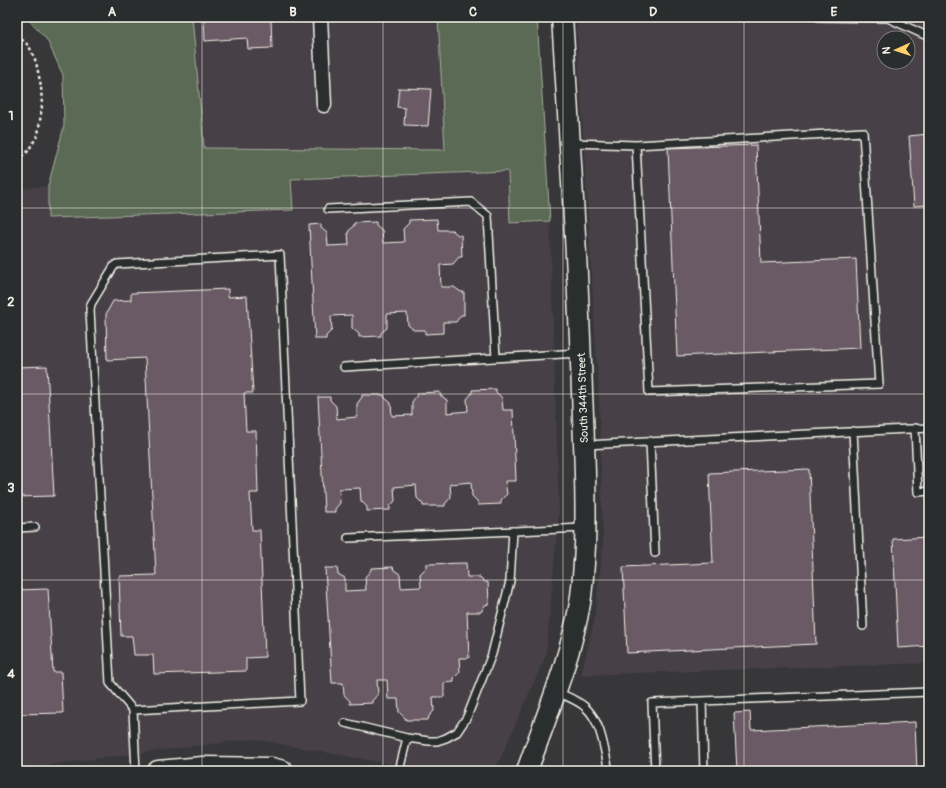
<svg xmlns="http://www.w3.org/2000/svg" width="946" height="788" font-family="Pangolin,sans-serif">
<rect width="100%" height="100%" fill="#373639"/>
<filter id="ink" filterUnits="userSpaceOnUse"><feTurbulence type="fractalNoise" baseFrequency=".025" numOctaves="2"/><feDisplacementMap in="SourceGraphic" scale="8" xChannelSelector="R" yChannelSelector="G"/><feConvolveMatrix kernelMatrix="1 2 1 2 8 2 1 2 1" color-interpolation-filters="sRGB"/></filter>
<g filter="url(#ink)">
<path fill="#464146" fill-rule="evenodd" d="M192,17H438L445,150L204,148Z
M576,17H929V663L581,675L594,622L603,544L599,399ZM884,38H908V62H884Z
M509,171L510,223L550,221L559,512L546,655L495,771H428L252,739L17,769V189L48,186V218L293,210L291,179Z"/>
<path fill="#5a6b54" stroke="#a7ae9e" d="M26,17H192L204,148L445,150L438,17H537L550,221L510,223L508,171L291,179L293,210L48,218V186L64,126L63,75L47,40Z"/>
<path fill="#6a5a65" stroke="#f4f1e8" d="M229,17H297V19L271,20L272,48L248,49L247,38L205,41L204,19Z
M399,88L431,89L428,126L404,125L405,108L397,107Z
M929,134V205L914,206L909,136Z
M756,145L761,263L856,259L860,348L677,356L668,148Z
M437,219L438,230H452L458,235H461L462,257H459L453,264L440,265L441,287H454L461,292H464V315H461L456,322H443V333L425,334V330H414L408,325L407,313L387,314V328L381,333V336L359,337V334L352,328V315L331,316L332,330L326,336V339H315L309,225L321,224V228L327,233L328,246L349,245L348,232L354,225V223L376,222V225L382,230L383,243L404,242L403,229L409,223V220Z
M228,289V297L247,296L253,393H244L246,431H256L258,493H250L252,530H260L265,657L246,658V671L154,674L153,655H134L132,636H121L119,576L156,575L145,358L107,360L106,314L113,301L131,300V293Z
M47,366L54,496L17,497V367Z
M496,389V392L502,398L503,410H513L516,481H505L507,494L501,500V504L478,505V502L472,496L471,482L450,484L451,497L445,504V506H423V504L417,498L416,485L394,487L395,501L390,506V510L367,511V507L361,501L360,488L339,489L340,503L335,509V512H324L318,397H330V400L336,406L337,419L357,417V404L362,397V395H384L385,398L391,403L392,416L412,415V402L417,395L418,393L440,392V395L447,400V413L468,411L467,399L472,393V390Z
M809,469L816,644L627,653L623,567L713,563L709,473Z
M929,537V646L898,648L893,539Z
M466,563L467,577H480L485,582H488L489,604L485,605L481,612H467L469,658H459L460,672L454,678V682L444,683V697H433L434,711L429,716L428,720H406L405,718L399,712L398,699H388L387,680H377L378,694L372,701V703L350,704V701L344,695L343,683H332L325,568H337L338,574L345,578V591L366,590L365,577L371,570V568L393,567L394,570L400,574L401,588L421,587L420,574L426,568V564Z
M48,589L53,672H61L63,713L17,714V590Z
M750,712L751,730L915,722L917,771H737L734,713Z"/>
<g fill="none" stroke-linecap="round" stroke-linejoin="round">
<defs>
<path id="lane" d="M818,17L888,18L929,37
M572,143L636,145L649,392L879,384L863,132L636,145
M328,209L471,202L488,216L496,358
M344,367L579,353
M915,428L918,492L929,491
M853,431L863,626
M650,441L655,553
M585,445L929,428
M17,528L35,527
M348,538L584,528
M558,692C565,696 579,701 585,707C602,722 604,750 609,771
M702,701L704,771
M133,710L300,701L280,255L117,264L114,266L91,304L90,310L110,683L133,710L136,771
M345,723L407,738L429,741H437L446,738L457,732L467,717L492,654L510,581L513,531
M399,771L407,738
M655,771L652,703L929,692"/>
<path id="street" d="M320,17L324,105"/>
<path id="secondary" d="M158,771L203,767L272,768L283,771
M527,771C546,716 570,661 580,603C583,584 584,565 585,546C587,495 584,443 582,392C578,267 570,142 562,17"/>
</defs>
<use href="#lane" stroke="#f4f1e8" stroke-width="10"/>
<use href="#street" stroke="#f4f1e8" stroke-width="17"/>
<use href="#secondary" stroke="#f4f1e8" stroke-width="23"/>
<path stroke="#f4f1e8" stroke-width="2.5" stroke-dasharray="3 3" stroke-linecap="butt" d="M17,35L29,46L36,62L41,86L42,106L38,135L26,154L17,157"/>
<use href="#lane" stroke="#2a2d2e" stroke-width="7"/>
<use href="#street" stroke="#2a2d2e" stroke-width="14"/>
<use href="#secondary" stroke="#2a2d2e" stroke-width="20"/>
</g>
</g>
<path fill="none" stroke="#f4f1e8" stroke-width="1" stroke-opacity="0.55" d="M202,17V771M383,17V771M563,17V771M744,17V771M17,208H929M17,394H929M17,580H929"/>
<g text-anchor="middle" dominant-baseline="central" stroke-width="4" stroke-linejoin="round" paint-order="stroke">
<g font-size="11" fill="#f4f1e8" stroke="#2a2d2e">
<text transform="translate(583 398) rotate(-92)">South 344th Street</text>
</g>
</g>
<rect width="946" height="788" fill="none" stroke="#2a2d2e" stroke-width="44"/>
<g transform="translate(896 50) rotate(267)"><circle r="19" fill="#2a2d2e" stroke="#7b7b78"/>
<path d="M0-3L7 15L0 10L-7 15Z" fill="#ffd166"/>
<text y="-6" font-size="11" font-weight="bold" text-anchor="middle" fill="#f4f1e8">N</text>
</g>
<rect x="22" y="22" width="902" height="744" fill="none" stroke="#f4f1e8" stroke-width="1.5"/>
<g font-size="13" text-anchor="middle" font-weight="bold" fill="#f4f1e8">
<text x="112" y="16">A</text>
<text x="293" y="16">B</text>
<text x="473" y="16">C</text>
<text x="653" y="16">D</text>
<text x="834" y="16">E</text>
<text x="11" y="120">1</text>
<text x="11" y="306">2</text>
<text x="11" y="492">3</text>
<text x="11" y="678">4</text>
</g>
</svg>
